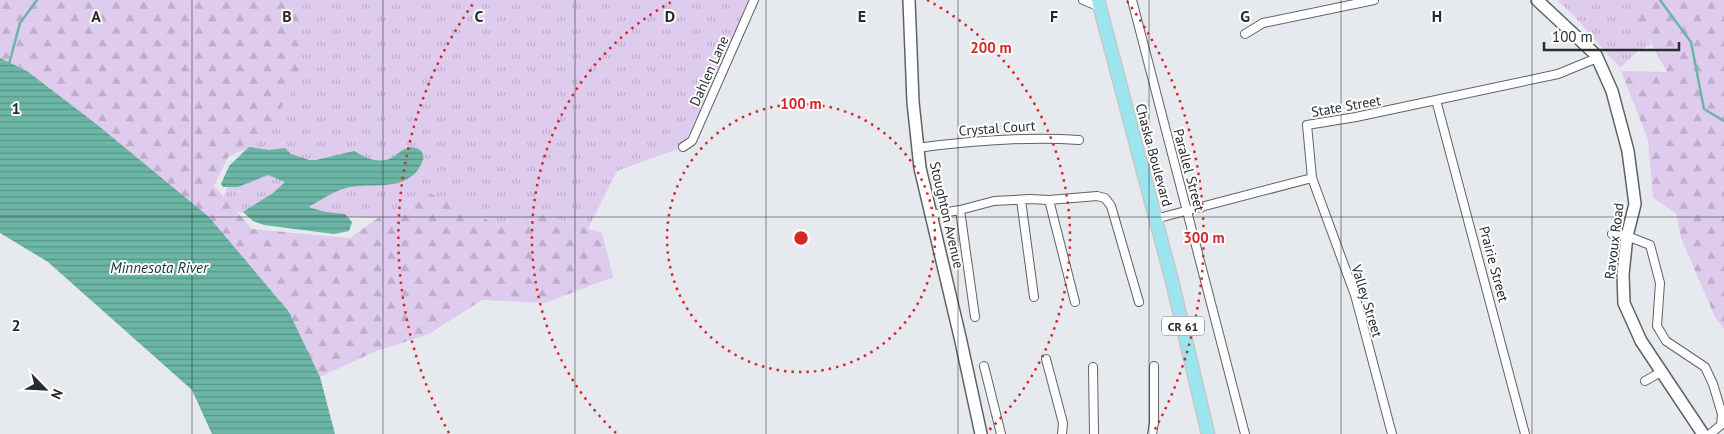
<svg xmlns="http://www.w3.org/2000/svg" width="1724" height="434" font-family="'PT Sans',sans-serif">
<defs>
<pattern id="grass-tufts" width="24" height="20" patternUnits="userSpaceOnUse" patternTransform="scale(1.25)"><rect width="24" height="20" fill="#decbed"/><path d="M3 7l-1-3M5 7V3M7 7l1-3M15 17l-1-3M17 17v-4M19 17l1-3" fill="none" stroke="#beaecb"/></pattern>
<pattern id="forest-firs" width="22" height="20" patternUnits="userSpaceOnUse" patternTransform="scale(1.25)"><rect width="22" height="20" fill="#decbed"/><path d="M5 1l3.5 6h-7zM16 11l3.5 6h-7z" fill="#beaecb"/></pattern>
<pattern id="water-rules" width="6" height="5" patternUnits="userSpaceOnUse" patternTransform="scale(1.25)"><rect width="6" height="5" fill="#6cb6a5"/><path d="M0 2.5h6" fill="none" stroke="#599487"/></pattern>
</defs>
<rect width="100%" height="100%" fill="#e6eaee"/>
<path fill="url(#grass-tufts)" d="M299,0H751L683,147L617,171L588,229L543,215L499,226L457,204L378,218L219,211L236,160L291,93Z
M1557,0H1690L1649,40L1651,45L1639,50L1620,68L1575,17Z"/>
<path fill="url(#forest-firs)" d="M0,0H302L300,79L258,143L228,157L214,186L252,229L350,238L378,218L424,191L457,204L499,226L543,215L602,233L613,277L545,303L482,300L429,334L374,352L320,377L289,312L95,123L27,71L0,58Z
M1628,0H1724V329L1715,317L1681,238L1676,213L1653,198L1648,140L1621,71L1667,72Z"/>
<path fill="url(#water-rules)" d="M0,58L27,71L95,123L209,217L289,312L320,377L335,434H212L192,390L48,262L0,233Z
M249,147L269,150L285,148L291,154L309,160H316L354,151C364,157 373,162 386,160C397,158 403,144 416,148C420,149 423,152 423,156C424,161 420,166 418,170C401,192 369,182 346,188C333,191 320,201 308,207L326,212L345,214L352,222L349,231L334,234L264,225L253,221L243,212L273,193L285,182L268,175L238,187H223L221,184L229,166Z"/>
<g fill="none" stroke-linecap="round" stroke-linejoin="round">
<path stroke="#6cb6a5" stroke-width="2.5" d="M1660,0L1691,42L1704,109L1724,121
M9,64L20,23L37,0"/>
<defs>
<path id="street" d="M1083,0L1100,7
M1132,0L1245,434
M1245,34L1263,23L1374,0
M1436,100L1525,434
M683,147L692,141L754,0
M917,148C970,141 1025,136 1079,140
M1021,200L1034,297
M1049,200L1075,302
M960,210L975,317
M930,215L960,210L994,201L1030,199L1049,200L1097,196L1105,198L1111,206L1139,302
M1155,219L1312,178
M1612,234L1627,236L1650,245L1660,283L1657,326L1666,341L1705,367L1713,384L1722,414L1721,425L1710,434
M1046,359L1063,423L1062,434
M984,366L1001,434
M1093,367L1094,434
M1645,381L1661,372
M1152,434L1154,423V366
M1392,434L1355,295L1312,178L1307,125L1356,117L1558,74L1597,58"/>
<path id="secondary" d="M909,0L913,102L920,168L960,337L981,434
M1537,0L1596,55L1612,91L1628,151L1635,204L1627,236L1623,274L1624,303L1641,341L1703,434"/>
<path id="primary" d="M1098,0L1172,281L1208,434"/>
</defs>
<use href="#street" stroke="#5f6366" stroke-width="10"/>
<use href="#secondary" stroke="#5f6366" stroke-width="14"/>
<use href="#primary" stroke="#c7c8c8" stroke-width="15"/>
<use href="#street" stroke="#fff" stroke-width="8"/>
<use href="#secondary" stroke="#fff" stroke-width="11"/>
<use href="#primary" stroke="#9be5f1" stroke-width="12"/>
</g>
<path fill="none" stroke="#292b2c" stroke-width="1" stroke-opacity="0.55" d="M192,0V434M383,0V434M575,0V434M766,0V434M958,0V434M1149,0V434M1341,0V434M1532,0V434M0,217H1724"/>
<g fill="none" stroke="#d62828" stroke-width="2.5" stroke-dasharray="2.5 5">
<circle cx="801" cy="238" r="134"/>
<path d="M616 433A269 269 0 0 1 675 0M927 0A269 269 0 0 1 986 433"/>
<path d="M449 433A403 403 0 0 1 475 1M1127 1A403 403 0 0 1 1153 433"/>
</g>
<g text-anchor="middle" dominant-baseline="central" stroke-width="4" stroke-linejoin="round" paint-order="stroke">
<rect fill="#fff" stroke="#696b6b" stroke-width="1" x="1162" y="316.5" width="42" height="19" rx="4"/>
<g font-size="12" font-weight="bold" fill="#292b2c">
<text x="1183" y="326">CR 61</text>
</g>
<g font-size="14" fill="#292b2c" stroke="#fff">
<text transform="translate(709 71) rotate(-66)">Dahlen Lane</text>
<text transform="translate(1346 106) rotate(-10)">State Street</text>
<text transform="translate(997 128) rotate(-4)">Crystal Court</text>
<text transform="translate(1154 155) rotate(75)">Chaska Boulevard</text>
<text transform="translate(1189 170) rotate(75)">Parallel Street</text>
<text transform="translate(947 215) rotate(77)">Stoughton Avenue</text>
<text transform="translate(1614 241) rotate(-83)">Ravoux Road</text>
<text transform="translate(1494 264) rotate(75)">Prairie Street</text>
<text transform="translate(1367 301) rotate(73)">Valley Street</text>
</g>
<g font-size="15" font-style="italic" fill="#12362e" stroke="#fff">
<text x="159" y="267">Minnesota River</text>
</g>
</g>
<g font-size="16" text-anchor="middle" font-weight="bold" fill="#292b2c" stroke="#fff" stroke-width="4" stroke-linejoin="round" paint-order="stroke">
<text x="96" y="22">A</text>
<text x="287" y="22">B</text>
<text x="479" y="22">C</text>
<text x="670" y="22">D</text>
<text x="862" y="22">E</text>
<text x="1054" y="22">F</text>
<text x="1245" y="22">G</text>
<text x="1437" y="22">H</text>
<text x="16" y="114">1</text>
<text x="16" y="331">2</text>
</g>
<circle cx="801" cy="238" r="8" fill="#d62828" stroke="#fff" stroke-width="2.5"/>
<g font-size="15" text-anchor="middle" font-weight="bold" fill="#d62828" stroke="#fff" stroke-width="4" stroke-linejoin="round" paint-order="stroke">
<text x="991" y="53">200 m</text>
<text x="801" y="109">100 m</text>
<text x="1204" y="243">300 m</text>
</g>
<g transform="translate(45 389) rotate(114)" stroke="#ffffff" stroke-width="4" paint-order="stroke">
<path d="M0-4L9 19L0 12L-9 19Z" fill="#292b2c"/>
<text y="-8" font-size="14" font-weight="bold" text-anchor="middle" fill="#292b2c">N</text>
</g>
<path d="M1544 42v8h135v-8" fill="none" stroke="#292b2c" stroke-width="2.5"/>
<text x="1552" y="42" font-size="15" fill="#292b2c" stroke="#ffffff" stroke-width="4" paint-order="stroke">100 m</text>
</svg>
